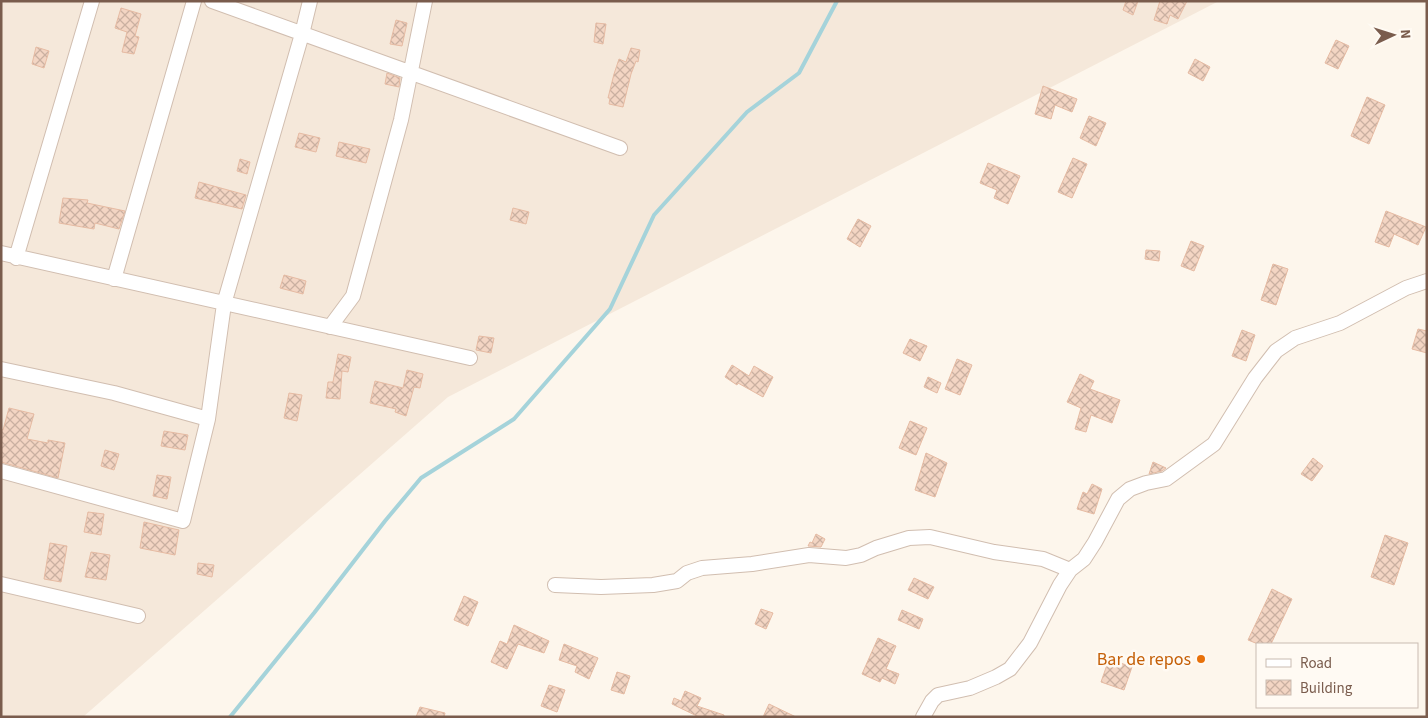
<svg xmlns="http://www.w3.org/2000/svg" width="1428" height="718" font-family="'Source Sans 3',sans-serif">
<defs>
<pattern id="building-cross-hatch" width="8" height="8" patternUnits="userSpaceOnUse" patternTransform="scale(1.25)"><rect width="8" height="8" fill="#f3d5c3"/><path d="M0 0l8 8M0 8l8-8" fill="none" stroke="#cab0a1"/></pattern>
</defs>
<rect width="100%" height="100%" fill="#fdf6ec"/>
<path fill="#f5e8da" d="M1,1H1219L448,397L83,717H1Z"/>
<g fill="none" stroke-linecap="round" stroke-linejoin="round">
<path stroke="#a5d3da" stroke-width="4" d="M230,717L314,613L385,521L421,478L514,419L610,309L654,215L747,112L799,73L837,1"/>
</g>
<path fill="url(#building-cross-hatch)" stroke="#e6bba3" d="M1126,1H1138L1133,15L1123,10Z
M1160,1H1187L1178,19L1170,15L1167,24L1154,20Z
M121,8L141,14L135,36L139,37L134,54L122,52L127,32L115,28Z
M396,20L407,23L402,46L390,44Z
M596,23L606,24L603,44L594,42Z
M1336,40L1349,46L1338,69L1325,63Z
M36,47L49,51L44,68L32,64Z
M631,48L640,50L638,62L636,61L631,74L623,107L609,104L610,98H608L614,74L619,59L626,62Z
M1195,59L1210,67L1203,81L1188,73Z
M387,73L400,78L399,87L385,84Z
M1043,86L1077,99L1072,112L1055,105L1051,119L1035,114Z
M1367,97L1385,105L1369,144L1351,136Z
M1089,116L1106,123L1096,146L1080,138Z
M299,133L320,138L316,152L295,147Z
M339,142L370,149L366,163L336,156Z
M1073,158L1087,164L1072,198L1058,192Z
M240,159L250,162L247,174L237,171Z
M988,163L1020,176L1008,204L994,198L997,190L980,183Z
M199,182L246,195L242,209L195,198Z
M63,198L88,200L87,203L125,211L119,229L95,223L94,229L59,223Z
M513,208L529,212L526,224L510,220Z
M1386,211L1426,227L1418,245L1394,234L1389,247L1375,242Z
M858,219L871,226L860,247L847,239Z
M1191,241L1204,246L1194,271L1181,266Z
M1146,250L1160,251L1159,261L1145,259Z
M1273,264L1288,269L1276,305L1261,300Z
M284,275L306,281L303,294L280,288Z
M1418,329L1427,331V353L1412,349Z
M1242,330L1255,335L1246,361L1232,356Z
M479,336L494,338L491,353L476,350Z
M910,339L927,346L920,361L903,353Z
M338,354L351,357L348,372L342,371L340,399L326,398L328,382H333Z
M957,359L972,365L960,395L945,389Z
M732,365L749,376L754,366L773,377L763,397L738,383L737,385L725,377Z
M407,370L423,374L420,388L414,387L406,416L395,412L396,409L370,403L375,381L403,388Z
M1080,374L1094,381L1090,389L1120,400L1112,423L1091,415L1086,432L1075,429L1081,408L1067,402Z
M928,377L941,383L937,393L924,387Z
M289,393L302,395L297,421L284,418Z
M9,408L34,414L27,439L48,443V440L65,443L58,478L1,462V429L3,430Z
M910,421L927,428L916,455L899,448Z
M164,431L188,435L185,450L161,446Z
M105,450L119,454L114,470L101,466Z
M926,453L947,463L935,497L915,490Z
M1313,458L1323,466L1312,481L1301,474Z
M1153,462L1166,468L1162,471L1149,474Z
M157,475L171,477L167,499L153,496Z
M1092,484L1102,489L1094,514L1077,509L1083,492L1087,494Z
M88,512L104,514L101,535L84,532Z
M144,522L179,530L175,555L140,548Z
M816,534L825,539L821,547L808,546L810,542L812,543Z
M1385,535L1408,543L1394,585L1371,577Z
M50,543L67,546L61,582L44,579Z
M91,552L110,555L106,580L85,577Z
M198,563L214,565L212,577L197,574Z
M914,578L934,587L928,599L908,590Z
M1272,589L1292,599L1271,644H1258L1248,640Z
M464,596L478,602L468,626L454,620Z
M761,609L773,613L766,629L755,624Z
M902,610L923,619L919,629L898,620Z
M514,625L549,641L544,653L518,644L507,669L491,662L500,641L507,644Z
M878,638L896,646L886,669L899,674L895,684L882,678L880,682L862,674Z
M564,644L598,658L589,679L575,672L577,666L559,660Z
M1109,659L1132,667L1124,690L1101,682Z
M617,672L630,676L624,694L611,690Z
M549,685L565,690L557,712L541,706Z
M685,691L701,698L697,706L724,715V717H699L672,704L674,698L681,701Z
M769,704L796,717H763Z
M420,707L445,713L444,717H416Z"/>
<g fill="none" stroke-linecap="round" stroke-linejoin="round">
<defs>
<path id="minor" d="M212,1L620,148
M1,253L470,358
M16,258L92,1
M114,279L194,1
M330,327L353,296L401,120L425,1
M1,369L114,393L208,419
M1,471L183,521L208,419L224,304L302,34L310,1
M1,584L138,616
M555,585L601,587L653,585L677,581L687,573L702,568L752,564L809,555L846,558L861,555L876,548L909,538L930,537L994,552L1043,559L1070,570
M923,717L932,701L938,695L970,688L996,677L1010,669L1030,643L1060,585L1070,570L1084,559L1095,542L1118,499L1130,489L1146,483L1166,479L1214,444L1255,378L1276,351L1295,338L1340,323L1406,288L1427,281"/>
</defs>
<use href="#minor" stroke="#d1beb0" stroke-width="16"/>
<use href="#minor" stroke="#fff" stroke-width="14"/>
</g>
<circle fill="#e8710a" stroke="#fffaf3" stroke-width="2" cx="1201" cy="659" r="5"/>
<g text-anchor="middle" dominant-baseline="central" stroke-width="5" stroke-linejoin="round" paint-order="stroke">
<g font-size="18" fill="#c56008" stroke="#fffaf3" text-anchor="end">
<text x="1191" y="659">Bar de repos</text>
</g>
</g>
<rect width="1428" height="718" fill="none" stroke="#7a5c4d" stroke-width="5"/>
<rect x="1256" y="643" width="162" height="65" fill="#fffaf3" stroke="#cabbb1"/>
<rect x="1266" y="659" width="25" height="8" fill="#ffffff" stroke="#cabbb1"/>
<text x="1300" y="668" font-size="15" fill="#7a5c4d">Road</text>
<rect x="1266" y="680" width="25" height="15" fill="url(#building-cross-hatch)" stroke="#cabbb1"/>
<text x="1300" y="693" font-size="15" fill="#7a5c4d">Building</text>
<g transform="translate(1393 35) rotate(86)" stroke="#fffaf3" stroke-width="4" paint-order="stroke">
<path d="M0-4L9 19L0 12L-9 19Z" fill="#7a5c4d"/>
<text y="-8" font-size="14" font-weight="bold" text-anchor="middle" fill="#7a5c4d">N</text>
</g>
</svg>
